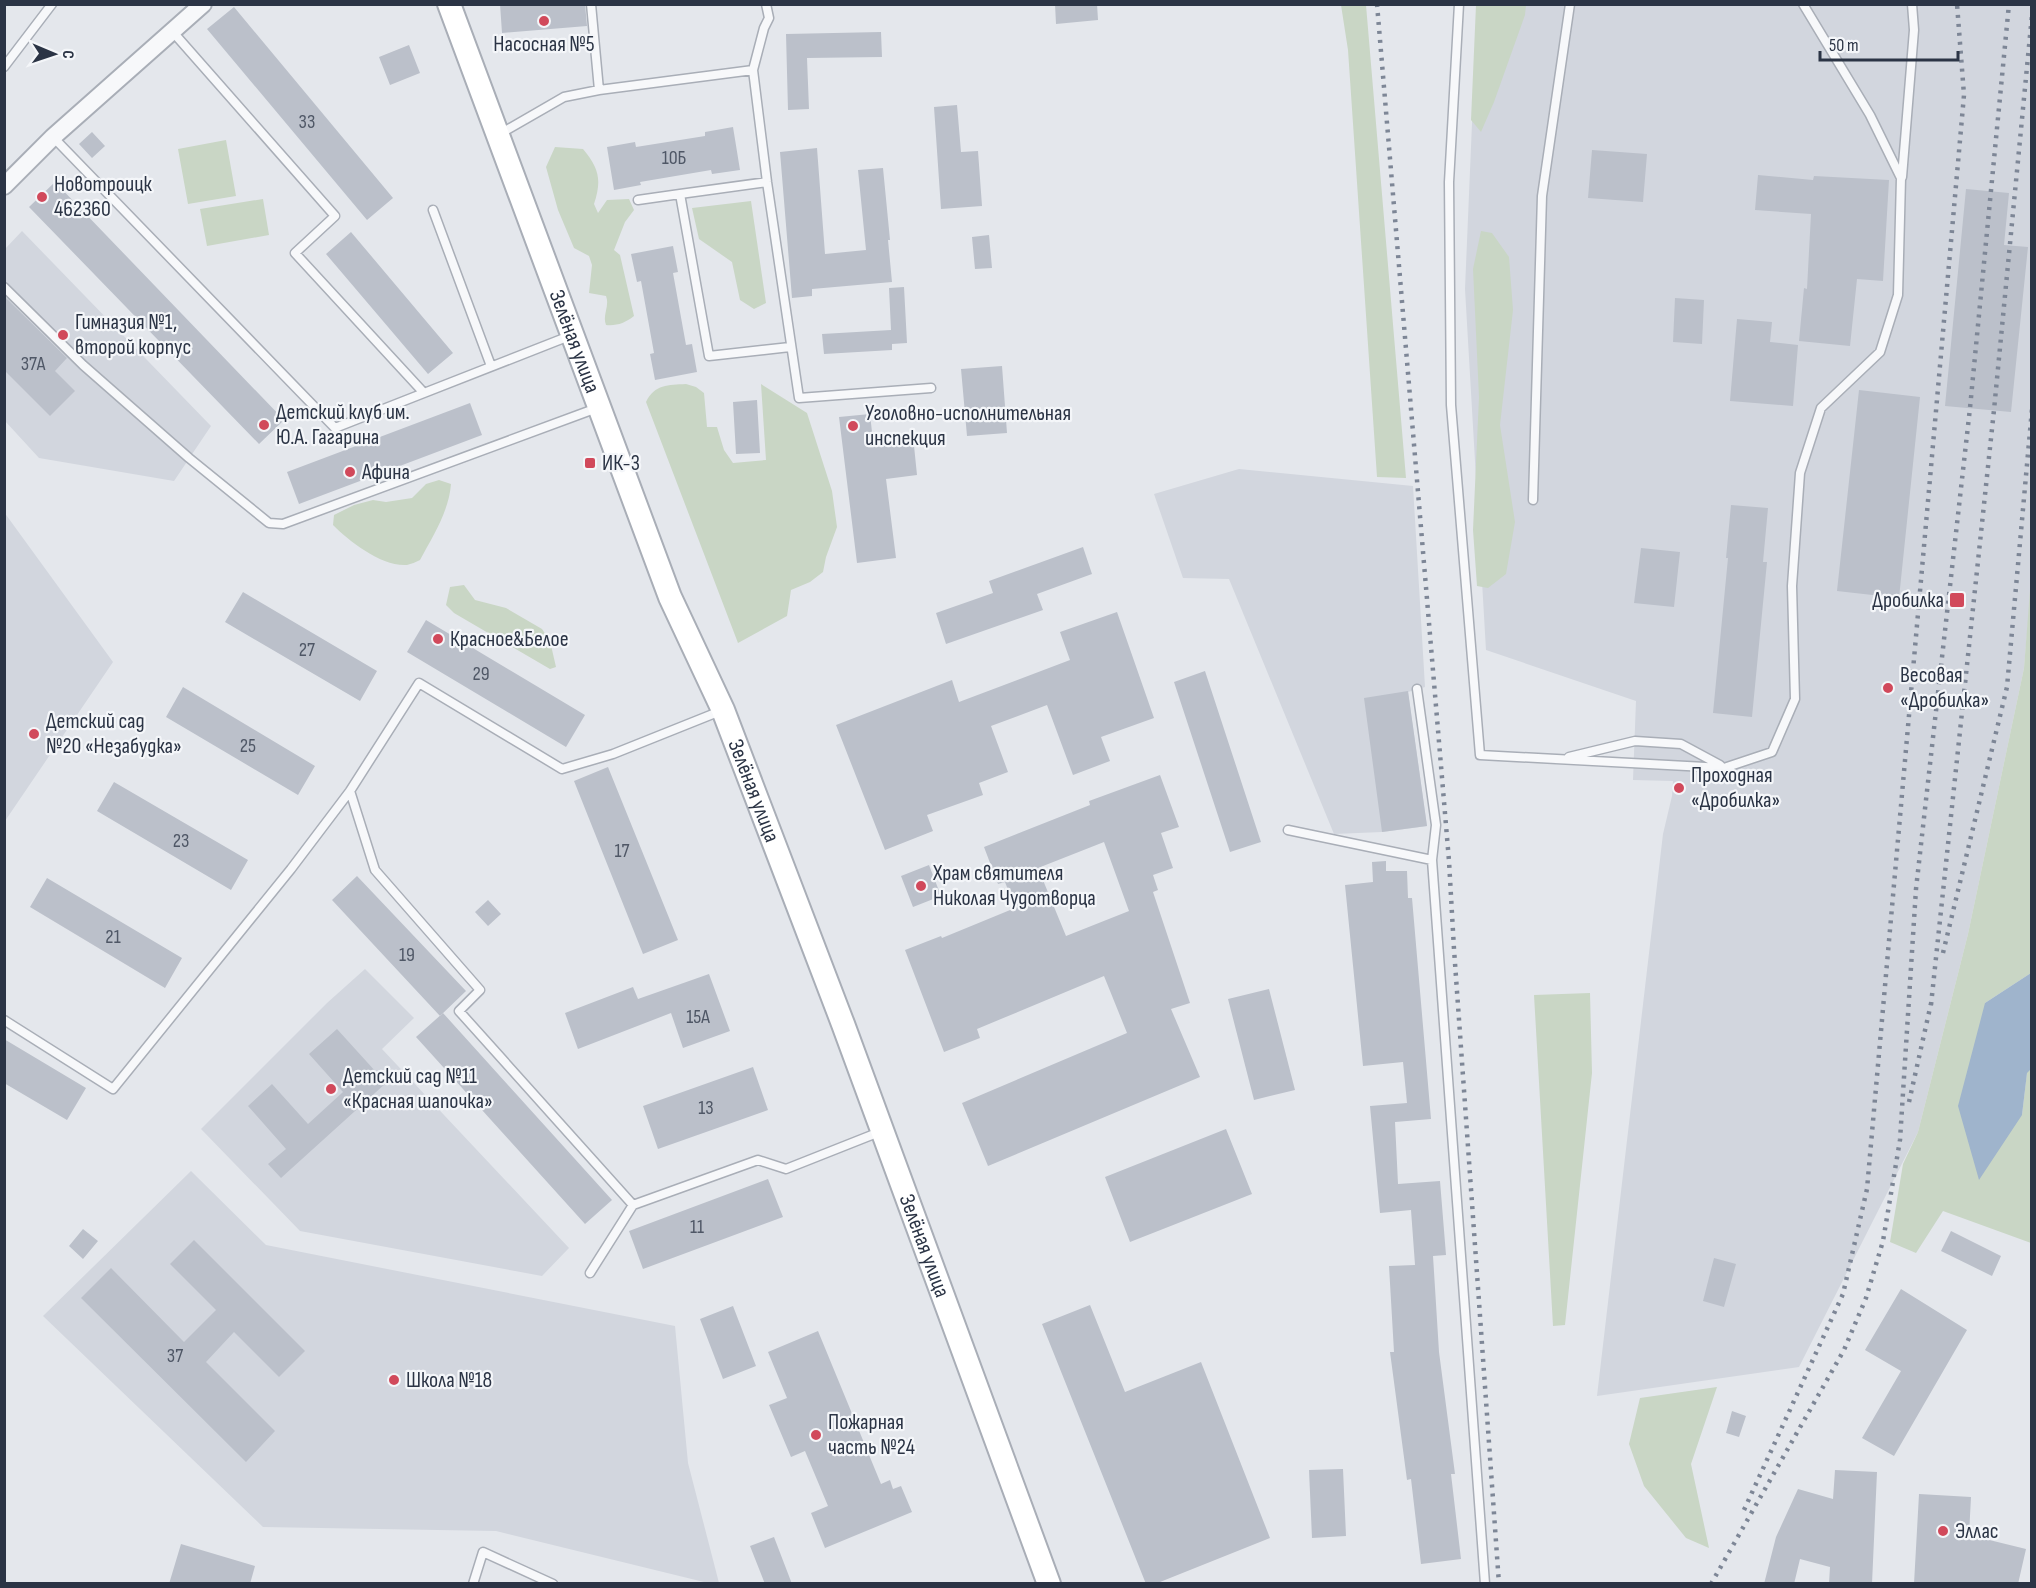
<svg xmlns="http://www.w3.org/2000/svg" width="2036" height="1588" font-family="'Sofia Sans Condensed',sans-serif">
<rect width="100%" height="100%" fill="#e4e7ec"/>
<path fill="#d2d6de" d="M1477,5H2031L2032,577L2024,668L1968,934L1918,1132L1799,1367L1597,1396L1663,834L1672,796L1673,781L1633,780L1636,701L1486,650L1465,289Z
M22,231L211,426L174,481L39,458L5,421V249Z
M1239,469L1413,486L1425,687L1408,692L1427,826L1382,832L1334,834L1229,579L1183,578L1154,494Z
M4,512L113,662L5,821H4Z
M365,969L414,1018L382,1049L569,1248L542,1276L300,1231L201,1129L327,1003Z
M191,1171L266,1245L675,1326L688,1463L719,1583H708L496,1531L263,1527L43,1316Z"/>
<path fill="#c9d6c5" d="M1341,5H1366L1406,478L1377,477L1348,50Z
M1476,5H1526L1525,15L1494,102L1481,132L1471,120Z
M226,140L236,196L188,204L178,149Z
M555,147L583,149C599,168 602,180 594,204L598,213L607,200L629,199L634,210L625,222L614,250L620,255L634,316C625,323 617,326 606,325C602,315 610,306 606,296L589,293L592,265L589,256L574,248L558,210L546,167Z
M263,199L269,235L207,246L200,209Z
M751,201L766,303L754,309L740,300L732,262L699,239L692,208Z
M1481,231L1492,233L1509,257L1513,310L1500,425L1515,522L1506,574L1488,588L1477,586L1473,530L1479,397L1473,269Z
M686,384L696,387L704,393L707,427H717L724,450L733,463L766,460L761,384L807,413L832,491L837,527L826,557L823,572L810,582L791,590L787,616L738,643L646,402C655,384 668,385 686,384Z
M439,480L451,484C449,511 433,536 420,560C416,562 411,564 407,565C382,567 349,541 333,525L334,515L354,505L373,500L386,502L412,498L426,484Z
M2031,577V973L1985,1003L2022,1115L2027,1072L2031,1069V1243L1943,1211L1916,1253L1890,1242L1903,1164L1918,1132L1968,934L2024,668Z
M464,585L475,600L506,608L542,629L550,641L556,667L550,669L454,613L446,605L450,587Z
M1590,993L1592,1073L1565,1325L1553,1326L1534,995Z
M1717,1387L1691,1464L1709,1548L1686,1538L1644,1486L1629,1444L1640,1398Z"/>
<path fill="#9fb4cc" d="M2031,973V1069L2027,1073L2022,1115L1979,1180L1958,1106L1985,1003Z"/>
<path fill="#bbc0ca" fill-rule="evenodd" d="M500,4H585L587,26L502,33Z
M1055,4H1097L1098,20L1056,24Z
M234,7L393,198L367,220L207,29Z
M881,32L882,57L807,58L809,109L788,110L786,34Z
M409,45L420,73L390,85L379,57Z
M957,105L961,152L978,151L982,206L941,209L934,107Z
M733,127L740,170L712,174L711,170L640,182L641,185L614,190L607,147L635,142L636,147L705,136V132Z
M92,132L105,146L92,158L79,144Z
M817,148L825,254L866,250L858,170L883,168L890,240H888L892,282L812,289V296L792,298L780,152Z
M1592,150L1647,154L1643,202L1588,198Z
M1758,175L1813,180L1814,176L1889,180L1883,281L1857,279L1850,346L1799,341L1804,288L1807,289L1811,214L1755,210Z
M55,182L284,420L259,444L29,207Z
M1966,189L2009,193L2004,245L2028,247L2011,412L1945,406Z
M351,232L453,353L428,374L326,254Z
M989,235L992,268L975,269L972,237Z
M673,246L678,272L673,273L686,345L692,344L697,372L655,380L650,354L654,353L641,281L637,282L631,254Z
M904,287L907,343L892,344V350L824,354L822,334L891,330L889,288Z
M4,296L67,358L55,371L75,391L50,416L4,370Z
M1675,298L1704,300L1702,344L1673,342Z
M1737,319L1772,322L1770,342L1798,345L1793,406L1730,401Z
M1002,366L1007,433L967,436L961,369Z
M1859,390L1920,397L1899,598L1837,591Z
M757,400L760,453L736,454L733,402Z
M470,403L482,435L299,504L287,472Z
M870,414L873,441L913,436L917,475L886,479L896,558L857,563L839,417Z
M1731,505L1768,508L1763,562H1767L1752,717L1713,713L1728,558H1726Z
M1083,547L1092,574L1037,594L1043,610L946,644L936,613L993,593L989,581Z
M1641,548L1680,552L1674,607L1634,603Z
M243,592L377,671L360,701L225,622Z
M1117,612L1154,718L1101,737L1110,761L1073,775L1047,705L991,726L1008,772L979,783L983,795L927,815L933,831L885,850L836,725L952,680L959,702L1070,660L1060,632Z
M426,620L585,715L566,747L407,652Z
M1205,671L1261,842L1230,852L1174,682Z
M183,687L315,766L298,795L166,717Z
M1408,691L1427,826L1382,832L1364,698Z
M608,767L678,940L643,954L574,781Z
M1160,775L1179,827L1161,833L1173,868L1153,875L1158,890L1153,892L1190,1003L1171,1009L1200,1077L988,1166L962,1103L1127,1033L1104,976L977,1029L980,1038L944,1052L905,950L941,936L942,938L1015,908L1005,882L998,884L984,847L1090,805L1089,801ZM1104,842L1129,911L1066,936L1038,868Z
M114,782L248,860L231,890L97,811Z
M1386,861V871H1407L1408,898H1412L1431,1119L1395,1122L1398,1184L1440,1181L1446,1255L1433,1256L1439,1352L1455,1474H1451L1461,1559L1421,1564L1411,1479L1407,1480L1390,1352H1394L1389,1266L1415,1265L1411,1210L1380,1213L1370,1106L1407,1103L1403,1062L1363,1066L1345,885L1373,882L1372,862Z
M929,865L941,896L913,907L901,876Z
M357,876L466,991L440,1016L332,900Z
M47,878L182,958L165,988L30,907Z
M488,900L501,914L488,926L475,912Z
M709,974L730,1031L683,1048L671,1013L578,1049L565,1013L633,987L638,999Z
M1269,989L1295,1090L1254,1100L1228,999Z
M443,1013L612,1200L585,1224L416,1037Z
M337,1029L386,1083L281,1178L268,1164L286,1149L248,1106L272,1084L308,1124L343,1092L309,1054Z
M4,1039L86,1088L67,1120L4,1083Z
M753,1067L768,1110L658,1149L643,1106Z
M1226,1129L1252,1194L1130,1242L1105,1177Z
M768,1179L783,1217L643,1269L629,1231Z
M83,1229L98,1241L83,1259L69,1246Z
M1951,1231L2001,1256L1992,1276L1941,1251Z
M194,1240L305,1351L279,1377L234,1332L206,1362L275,1431L246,1462L81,1298L111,1268L184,1342L216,1310L170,1264Z
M1714,1258L1736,1264L1724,1307L1703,1301Z
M1901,1289L1967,1330L1894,1456L1862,1438L1901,1371L1865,1350Z
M1090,1305L1125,1392L1201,1362L1270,1538L1155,1584H1146L1042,1324Z
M733,1306L756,1366L723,1379L700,1319Z
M818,1331L881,1484L890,1480L893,1489L901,1486L912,1512L825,1548L811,1513L828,1506L805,1451L791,1457L769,1405L787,1398L768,1352Z
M1732,1411L1746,1416L1739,1437L1726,1433Z
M1343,1469L1346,1536L1312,1538L1309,1470Z
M1835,1470L1877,1472L1872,1584H1829L1830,1567L1800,1559L1794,1584H1764L1776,1537L1798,1489L1833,1499Z
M1919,1494L1971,1497L1969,1535L2026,1549L2018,1584H1914Z
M774,1537L792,1584H765L750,1546Z
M181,1544L255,1566L250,1584H169Z"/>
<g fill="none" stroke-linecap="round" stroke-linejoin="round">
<defs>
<path id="service" d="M591,4L599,90
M1459,4L1449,182L1451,405L1480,755L1724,768L1772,752L1795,699L1792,586L1800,473L1821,408L1880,352L1898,295L1901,178L1870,115L1803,4
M172,31L335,216L295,253L424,393L572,335
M4,67L52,4
M753,70L764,28L769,18L766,4
M498,135L564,97L599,90L753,70L767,182L799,398L931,388
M53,137L335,428L424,393
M1902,177L1914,30L1912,4
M767,182L680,194L709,356L790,347
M638,200L680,194
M433,210L491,366
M4,287L83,365L189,458L269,523L283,524L597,408
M1533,500L1542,196L1570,4
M1417,689L1436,825L1432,860L1485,1584
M1569,757L1635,741L1681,744L1720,765
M350,791L375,870L480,990L459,1011L633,1205L758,1160L786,1169L882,1131
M1288,830L1432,860
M4,1020L113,1089L291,869L350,791L419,683L562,769L613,754L723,710
M590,1273L633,1205
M473,1584L483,1552L553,1584"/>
<path id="minor" d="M4,186L53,137L203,4"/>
<g id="secondary">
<path id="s1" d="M449,4L670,597L723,710L843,1024L1049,1584"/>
</g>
</defs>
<use href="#service" stroke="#a9aeb7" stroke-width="11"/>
<use href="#minor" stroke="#a9aeb7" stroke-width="20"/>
<use href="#secondary" stroke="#a9aeb7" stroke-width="26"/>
<use href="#service" stroke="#f7f8fa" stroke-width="8"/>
<use href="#minor" stroke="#f7f8fa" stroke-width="16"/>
<use href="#secondary" stroke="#fff" stroke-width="22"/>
<path stroke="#7d8696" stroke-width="4.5" stroke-dasharray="3 6" stroke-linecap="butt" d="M1377,4L1449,861L1454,949L1499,1584
M1943,953L2007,687L2032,409
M1931,1005L1994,410L2032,15
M1909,1102L1932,999
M1744,1510L1843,1294L1867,1189L1964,95L1957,4
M1711,1584L1844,1350L1866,1298L1883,1241L1900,1140L1916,889L1970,408L2009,4"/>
</g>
<g fill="#d1495b" stroke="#f4f6f9" stroke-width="2">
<circle cx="544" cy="21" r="6"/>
<circle cx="42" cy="197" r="6"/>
<circle cx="63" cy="335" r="6"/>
<circle cx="264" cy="425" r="6"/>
<circle cx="853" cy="426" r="6"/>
<rect x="584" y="457" width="12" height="12" rx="3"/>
<circle cx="350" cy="472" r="6"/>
<rect x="1949" y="592" width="16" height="16" rx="3"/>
<circle cx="438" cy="639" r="6"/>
<circle cx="1888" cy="688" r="6"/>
<circle cx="34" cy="734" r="6"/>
<circle cx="1679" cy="788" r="6"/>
<circle cx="921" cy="886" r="6"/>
<circle cx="331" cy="1089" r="6"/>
<circle cx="394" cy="1380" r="6"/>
<circle cx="816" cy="1435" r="6"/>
<circle cx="1943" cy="1531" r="6"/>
</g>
<g text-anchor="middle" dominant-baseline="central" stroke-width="4.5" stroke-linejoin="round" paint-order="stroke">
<g font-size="20" fill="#4f5766">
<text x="307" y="122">33</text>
<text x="674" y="158">10Б</text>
<text x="33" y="364">37А</text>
<text x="307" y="650">27</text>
<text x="481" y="674">29</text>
<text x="248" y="746">25</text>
<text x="181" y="841">23</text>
<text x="622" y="851">17</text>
<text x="113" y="937">21</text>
<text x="407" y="955">19</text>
<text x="698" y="1017">15А</text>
<text x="706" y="1108">13</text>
<text x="697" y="1227">11</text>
<text x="175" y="1356">37</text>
</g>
<g font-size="22" fill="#2b3445" stroke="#f4f6f9" text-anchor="start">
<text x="544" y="44" text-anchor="middle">Насосная №5</text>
<text x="54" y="184">Новотроицк<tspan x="54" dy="25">462360</tspan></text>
<text x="75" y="322">Гимназия №1,<tspan x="75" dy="25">второй корпус</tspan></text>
<text x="276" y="412">Детский клуб им.<tspan x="276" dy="25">Ю.А. Гагарина</tspan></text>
<text x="865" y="413">Уголовно-исполнительная<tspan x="865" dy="25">инспекция</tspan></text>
<text x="602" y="463">ИК-3</text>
<text x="362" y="472">Афина</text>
<text x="1944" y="600" text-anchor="end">Дробилка</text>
<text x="450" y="639">Красное&amp;Белое</text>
<text x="1900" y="675">Весовая<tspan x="1900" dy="25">«Дробилка»</tspan></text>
<text x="46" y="721">Детский сад<tspan x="46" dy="25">№20 «Незабудка»</tspan></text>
<text x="1691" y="775">Проходная<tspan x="1691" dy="25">«Дробилка»</tspan></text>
<text x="933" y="873">Храм святителя<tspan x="933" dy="25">Николая Чудотворца</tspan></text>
<text x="343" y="1076">Детский сад №11<tspan x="343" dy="25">«Красная шапочка»</tspan></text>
<text x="406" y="1380">Школа №18</text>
<text x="828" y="1422">Пожарная<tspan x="828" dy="25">часть №24</tspan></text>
<text x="1955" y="1531">Эллас</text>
</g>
<g font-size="22" fill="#2b3445" stroke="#f4f6f9">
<text stroke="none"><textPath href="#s1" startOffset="360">Зелёная улица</textPath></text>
<text stroke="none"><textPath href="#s1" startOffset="844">Зелёная улица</textPath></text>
<text stroke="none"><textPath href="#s1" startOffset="1330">Зелёная улица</textPath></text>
</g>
</g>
<rect width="2036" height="1588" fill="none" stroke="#2b3445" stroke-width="12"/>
<g transform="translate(54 54) rotate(92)" stroke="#f4f6f9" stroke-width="4.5" paint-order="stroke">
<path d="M0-4.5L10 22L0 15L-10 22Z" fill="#2b3445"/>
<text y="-9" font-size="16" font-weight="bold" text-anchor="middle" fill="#2b3445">С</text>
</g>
<path d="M1820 51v9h138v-9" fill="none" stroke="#2b3445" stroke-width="3"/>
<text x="1829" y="51" font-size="18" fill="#2b3445" stroke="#f4f6f9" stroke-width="4.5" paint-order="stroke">50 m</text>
</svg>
